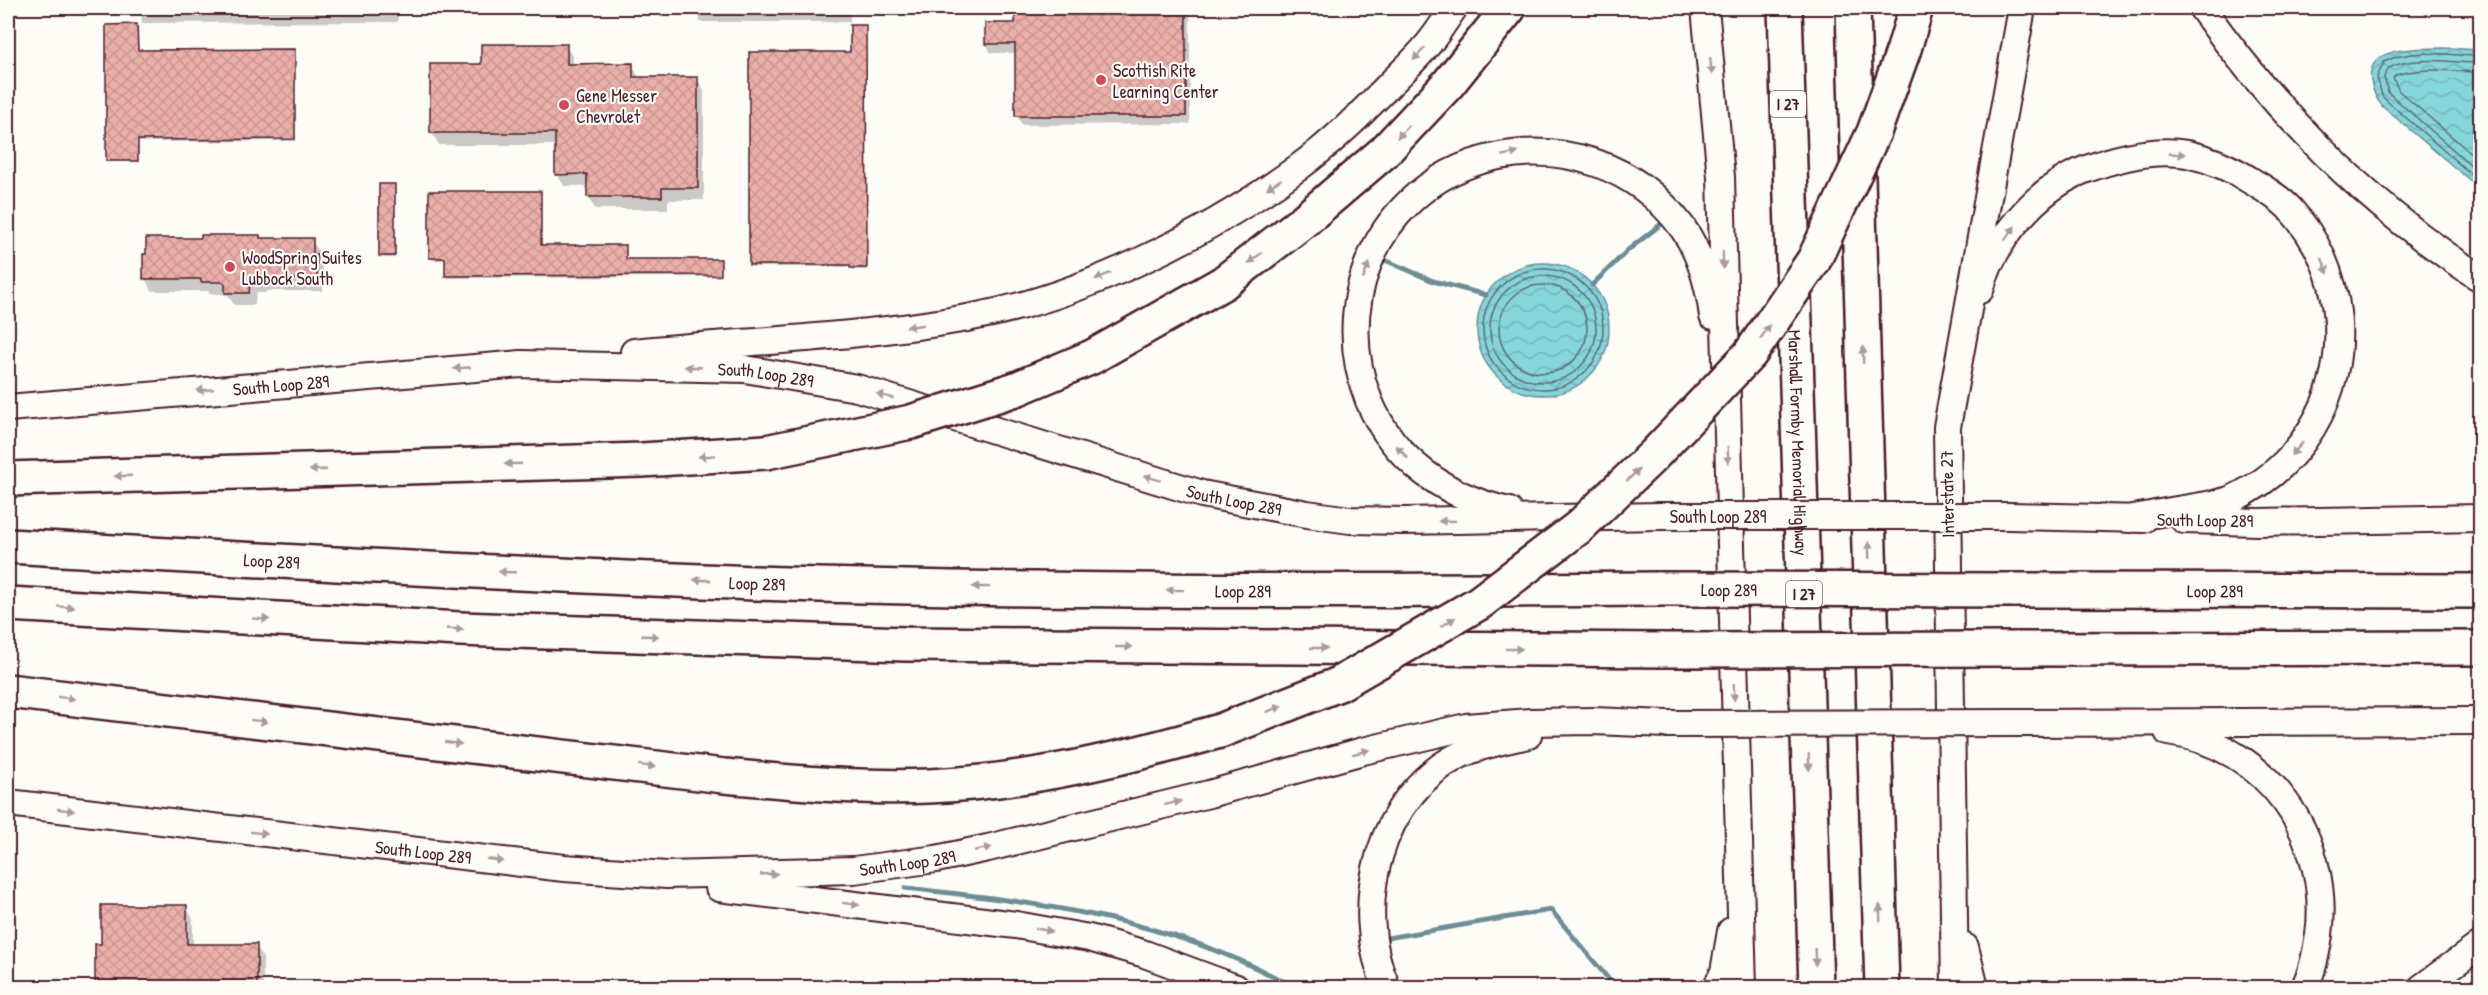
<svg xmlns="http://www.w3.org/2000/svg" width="2488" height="995" font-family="'Patrick Hand',sans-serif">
<defs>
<pattern id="water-waves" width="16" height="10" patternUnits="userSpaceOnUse" patternTransform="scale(1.5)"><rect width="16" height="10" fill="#84d6db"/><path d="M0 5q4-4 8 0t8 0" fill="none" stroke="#74b7bc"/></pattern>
<pattern id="building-cross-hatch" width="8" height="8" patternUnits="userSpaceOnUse" patternTransform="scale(1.5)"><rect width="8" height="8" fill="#eaafa9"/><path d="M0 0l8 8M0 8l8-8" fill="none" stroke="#ca9692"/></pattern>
</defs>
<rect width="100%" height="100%" fill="#fdfcf7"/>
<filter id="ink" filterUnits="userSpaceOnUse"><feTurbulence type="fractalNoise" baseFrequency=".0167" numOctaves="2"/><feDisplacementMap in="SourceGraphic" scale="12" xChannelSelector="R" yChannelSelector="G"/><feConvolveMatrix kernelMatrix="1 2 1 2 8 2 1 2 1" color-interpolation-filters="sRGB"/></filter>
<g filter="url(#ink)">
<path fill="url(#water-waves)" stroke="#6d8d95" stroke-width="1.5" d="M2443,48L2480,50V189L2383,107C2376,99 2373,92 2371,81C2365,44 2421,49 2443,48Z
M1477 329a66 66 0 1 1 132 0a66 66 0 1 1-132 0Z"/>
<path fill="#0003" d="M141,8H398V22L142,23Z
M698,8H850V22H700Z
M1017,8H1188L1190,13V124L1022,125L1017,116V53H991L986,44L1017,25Z
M137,26L138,51L294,50L296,141L138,142V162H109L108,160Z
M866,26L867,270H853L851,267H752L751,265Z
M566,46L573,58V65H632L639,77L697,78L704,90V200H668V209H595L588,197V186H564L557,174V145H439L432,133V65H483Z
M394,185L395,258H382L381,256Z
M540,193L542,247L625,246L626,261H720L721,277L448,278L447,260H432L431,258Z
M261,240H312L319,252V261L323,268V291H266V293H256L255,305H234L228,295L209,293L208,291H152L145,279Z
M186,907L193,919V945H256L263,958V988H97V945H103Z"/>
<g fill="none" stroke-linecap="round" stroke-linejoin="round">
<path stroke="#616871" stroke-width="1.5" d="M2480,56C2450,56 2412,47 2384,62L2377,77L2382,96L2388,102L2480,182
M2480,63C2454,63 2413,55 2389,68L2384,77L2388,92L2393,97L2480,173
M2480,72C2453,72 2422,66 2396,75L2393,78L2399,91L2480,161
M1483 329a60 60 0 1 1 120 0a60 60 0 1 1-120 0Z
M1490 329a53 53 0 1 1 106 0a53 53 0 1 1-106 0Z
M1499 329a44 44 0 1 1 88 0a44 44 0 1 1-88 0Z"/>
<path stroke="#6d8d95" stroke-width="5" d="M1385,260L1433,281L1486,295
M1592,285L1628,250L1660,225
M905,888C1039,902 1176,920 1295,988
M1387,938L1551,910L1616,988"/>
</g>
<path fill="url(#building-cross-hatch)" stroke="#4a1f2b" stroke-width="1.5" d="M1015,8H1186V116H1015V44H985V23H1015Z
M137,24L138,50L295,49V139L138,140V161H106V25Z
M850,25H866L867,268H850V265H749V52H850Z
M481,44H567V64L633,63V77H698V188H662V197H587V174L555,175V133H430V64H481Z
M379,184H395V256H379Z
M429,191H541V245H626V259H721V275L445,276V258H429Z
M201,235H260V238H313V254H317V279H260V282H250L249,293H225V284L222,282H201V279H143V254H146V238H201Z
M101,905H187V944H257V987H95V944H101Z"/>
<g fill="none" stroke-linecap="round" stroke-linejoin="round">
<defs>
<g id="secondary">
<path d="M1705,8L1721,177L1743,988"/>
<path d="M2202,8C2277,114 2370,207 2480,278"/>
<path d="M1980,290C1994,240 2036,189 2084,170C2116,158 2153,148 2187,154C2211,159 2233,169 2253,182C2266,190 2280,198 2290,209C2345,269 2354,359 2312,428C2293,459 2265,484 2232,499C2223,503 2211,504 2201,506C2177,510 2153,514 2129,519"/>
<path d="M634,352C745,341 858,338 967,318C1081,298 1207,235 1299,167C1333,142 1363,112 1392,82C1405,69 1419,56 1430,42C1439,31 1446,19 1454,8"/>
<path id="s1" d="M8,408L521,364L745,369L857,388L1202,494L1307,514L1350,520L1405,521L1660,516"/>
<path d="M1509,511C1447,497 1394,461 1369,401C1355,366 1352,332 1359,295C1390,141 1589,102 1682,227C1700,252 1709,286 1713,316"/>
<path d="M2010,516L2144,519"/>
<path d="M2184,520L2259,522L2480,518"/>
<path d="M2018,723L2480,721"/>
<path d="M2168,732C2267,745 2332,838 2319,935C2316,953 2313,971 2304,988"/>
<path id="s2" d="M8,803L564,868L667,875L854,870L936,859L988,848L1209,794L1363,751L1466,727L1530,722L1593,721L1667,724"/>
<path d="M719,888L1016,925L1089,938L1142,953L1236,988"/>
<path d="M1965,947L1975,988"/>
<path d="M1387,988C1350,907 1379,793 1462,754C1483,744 1506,740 1528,735"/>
<path d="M1716,988L1724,972L1731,931"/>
<path d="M1955,988L1947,427L2022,8"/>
<path d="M2421,988L2480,945"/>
</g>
<g id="highway">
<path id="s3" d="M1785,8L1816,988"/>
<path d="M1853,8L1882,988"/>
<path d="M1092,357L1223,283L1301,223L1384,152L1448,84L1509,8"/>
<path d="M8,479L642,460L766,452"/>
<path id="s4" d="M8,546C256,560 505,574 754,583C1056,593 1358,591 1659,589"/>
<path id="s5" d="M2013,590L2480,591"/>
<path d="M8,604L460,629L906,644L1663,650"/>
<path d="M2014,649L2480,648"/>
<path d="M8,691L724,776C793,782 861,789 929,786C1028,782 1125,758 1220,731"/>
</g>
</defs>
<use href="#secondary" stroke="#4a1f2b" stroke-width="30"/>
<use href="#highway" stroke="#4a1f2b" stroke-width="38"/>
<use href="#secondary" stroke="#fdfcf7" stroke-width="26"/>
<use href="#highway" stroke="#fdfcf7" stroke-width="33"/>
<defs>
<g id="secondary-bridge">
<path id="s6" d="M1660,516H2010"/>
<path d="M1667,724L2018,723"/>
</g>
<g id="highway-bridge">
<path d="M766,452L911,422L1016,389L1092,357"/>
<path id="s7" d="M1659,589L2013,590"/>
<path d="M1663,650L2014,649"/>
<path d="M1220,731L1339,684L1479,603L1579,527L1653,456L1750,354L1814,260L1874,132L1904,49L1916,8"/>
</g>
</defs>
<use href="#secondary-bridge" stroke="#4a1f2b" stroke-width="30" stroke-linecap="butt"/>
<use href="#highway-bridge" stroke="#4a1f2b" stroke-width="38" stroke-linecap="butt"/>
<use href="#secondary-bridge" stroke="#fdfcf7" stroke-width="26"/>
<use href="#highway-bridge" stroke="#fdfcf7" stroke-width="33"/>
</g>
<defs><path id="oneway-solid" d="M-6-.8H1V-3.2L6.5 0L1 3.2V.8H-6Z" transform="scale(1.5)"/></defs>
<g fill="#ac999b">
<use href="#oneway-solid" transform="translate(1419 54) rotate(133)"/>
<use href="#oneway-solid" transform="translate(1711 66) rotate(84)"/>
<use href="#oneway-solid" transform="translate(1403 132) rotate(133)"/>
<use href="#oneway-solid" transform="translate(1510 154) rotate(-10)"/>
<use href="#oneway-solid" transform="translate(2177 154) rotate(3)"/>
<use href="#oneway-solid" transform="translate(1274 184) rotate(146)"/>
<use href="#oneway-solid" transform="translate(2010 233) rotate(-53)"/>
<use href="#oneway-solid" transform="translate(1255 258) rotate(143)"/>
<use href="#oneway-solid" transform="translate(1723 260) rotate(89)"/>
<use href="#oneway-solid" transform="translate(2325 266) rotate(69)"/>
<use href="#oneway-solid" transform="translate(1366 271) rotate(-71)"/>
<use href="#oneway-solid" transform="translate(1103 276) rotate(157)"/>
<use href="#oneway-solid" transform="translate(915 326) rotate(172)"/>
<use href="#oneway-solid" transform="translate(1765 332) rotate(-56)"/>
<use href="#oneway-solid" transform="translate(1863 355) rotate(-92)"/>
<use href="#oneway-solid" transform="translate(693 367) rotate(-178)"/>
<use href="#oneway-solid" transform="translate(462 368) rotate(175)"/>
<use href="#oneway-solid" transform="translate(205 390) rotate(175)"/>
<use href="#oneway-solid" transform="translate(885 396) rotate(-164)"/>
<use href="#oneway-solid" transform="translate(2297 449) rotate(131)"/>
<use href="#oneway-solid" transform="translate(1402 452) rotate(-133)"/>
<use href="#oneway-solid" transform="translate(1728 455) rotate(88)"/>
<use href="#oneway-solid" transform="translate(707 456) rotate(176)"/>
<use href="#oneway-solid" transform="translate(513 464) rotate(178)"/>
<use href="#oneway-solid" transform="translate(318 470) rotate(178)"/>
<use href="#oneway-solid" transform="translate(1633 475) rotate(-44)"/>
<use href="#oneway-solid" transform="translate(123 476) rotate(178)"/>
<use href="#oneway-solid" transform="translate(1152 478) rotate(-163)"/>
<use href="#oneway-solid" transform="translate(1447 521) rotate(179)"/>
<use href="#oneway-solid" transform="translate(1869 550) rotate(-92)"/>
<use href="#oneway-solid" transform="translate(507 572) rotate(-178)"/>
<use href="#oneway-solid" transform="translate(702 580) rotate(-178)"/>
<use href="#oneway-solid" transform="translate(981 587) rotate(-179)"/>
<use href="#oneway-solid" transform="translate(1175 590) rotate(-179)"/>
<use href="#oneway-solid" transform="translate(66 607) rotate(4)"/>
<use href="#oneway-solid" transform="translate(261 619) rotate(3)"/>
<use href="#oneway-solid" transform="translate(1448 622) rotate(-31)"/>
<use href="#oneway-solid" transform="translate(455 629) rotate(3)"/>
<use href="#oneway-solid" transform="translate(650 636) rotate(2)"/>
<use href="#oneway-solid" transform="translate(1124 647)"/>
<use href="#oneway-solid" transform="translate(1319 648)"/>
<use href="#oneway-solid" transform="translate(1514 649)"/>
<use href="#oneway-solid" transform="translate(1734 692) rotate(88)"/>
<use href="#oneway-solid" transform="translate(66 698) rotate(7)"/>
<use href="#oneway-solid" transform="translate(1274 709) rotate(-22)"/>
<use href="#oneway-solid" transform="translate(259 721) rotate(7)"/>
<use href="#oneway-solid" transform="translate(453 743) rotate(7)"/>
<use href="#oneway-solid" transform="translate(1361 752) rotate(-15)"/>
<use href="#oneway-solid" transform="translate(1809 762) rotate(88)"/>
<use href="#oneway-solid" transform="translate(647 766) rotate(7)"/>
<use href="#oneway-solid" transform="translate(1173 803) rotate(-14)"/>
<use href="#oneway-solid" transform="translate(66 810) rotate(7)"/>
<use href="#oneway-solid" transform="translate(259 833) rotate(7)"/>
<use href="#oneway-solid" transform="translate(983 849) rotate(-12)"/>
<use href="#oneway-solid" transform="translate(495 860) rotate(7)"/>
<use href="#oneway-solid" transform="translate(769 874) rotate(-3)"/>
<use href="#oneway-solid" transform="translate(851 904) rotate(7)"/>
<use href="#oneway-solid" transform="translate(1880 913) rotate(-92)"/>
<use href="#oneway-solid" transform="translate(1044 930) rotate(9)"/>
<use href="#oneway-solid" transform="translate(1815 957) rotate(88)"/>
</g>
</g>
<g fill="#d1495b" stroke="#fdfcf7" stroke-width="2">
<circle cx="1101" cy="80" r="6"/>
<circle cx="564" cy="105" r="6"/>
<circle cx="230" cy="267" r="6"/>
</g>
<g text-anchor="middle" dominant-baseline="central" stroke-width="4.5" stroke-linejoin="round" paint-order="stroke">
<g fill="#fdfcf7" stroke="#806168" stroke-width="1.5">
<rect x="1770" y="91" width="36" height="26" rx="4.5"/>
<rect x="1786" y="581" width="36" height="26" rx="4.5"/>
</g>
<g font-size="16" font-weight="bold" fill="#4a1f2b">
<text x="1788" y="104">I 27</text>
<text x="1804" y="594">I 27</text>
</g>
<g font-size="18" fill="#4a1f2b" stroke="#fdfcf7" text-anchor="start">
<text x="1113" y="70">Scottish Rite<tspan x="1113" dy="21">Learning Center</tspan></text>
<text x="576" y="95">Gene Messer<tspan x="576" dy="21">Chevrolet</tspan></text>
<text x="242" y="257">WoodSpring Suites<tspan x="242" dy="21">Lubbock South</tspan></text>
</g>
<g font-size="18" fill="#4a1f2b" stroke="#fdfcf7">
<text stroke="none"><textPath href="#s1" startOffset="760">South Loop 289</textPath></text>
<text stroke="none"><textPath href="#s1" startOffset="274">South Loop 289</textPath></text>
<text stroke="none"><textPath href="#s3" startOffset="435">Marshall Formby Memorial Highway</textPath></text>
<text transform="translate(1947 494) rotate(-91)">Interstate 27</text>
<text stroke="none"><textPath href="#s1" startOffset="1246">South Loop 289</textPath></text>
<text stroke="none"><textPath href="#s6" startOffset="58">South Loop 289</textPath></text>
<text transform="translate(2205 520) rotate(1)">South Loop 289</text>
<text stroke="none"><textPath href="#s4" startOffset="264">Loop 289</textPath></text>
<text stroke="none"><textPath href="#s4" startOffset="750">Loop 289</textPath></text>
<text stroke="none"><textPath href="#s7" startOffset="70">Loop 289</textPath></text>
<text stroke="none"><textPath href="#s4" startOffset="1236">Loop 289</textPath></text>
<text stroke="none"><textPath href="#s5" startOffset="202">Loop 289</textPath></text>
<text stroke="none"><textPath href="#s2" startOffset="418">South Loop 289</textPath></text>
<text stroke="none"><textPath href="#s2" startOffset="904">South Loop 289</textPath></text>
</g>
</g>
<rect width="2488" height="995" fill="none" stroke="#fdfcf7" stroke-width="30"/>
<rect x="15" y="15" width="2458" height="965" fill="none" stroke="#4a1f2b" stroke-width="2" filter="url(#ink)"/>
</svg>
